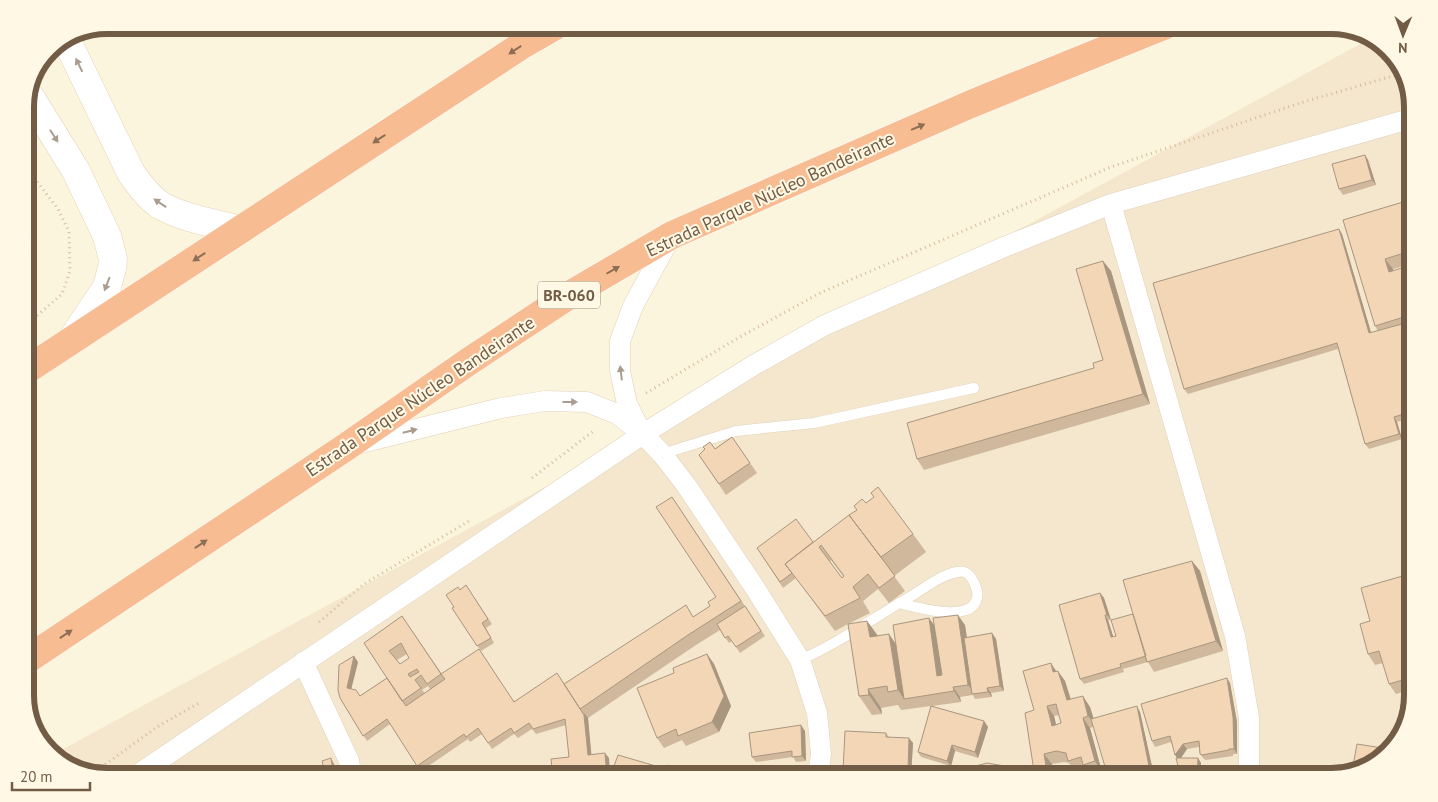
<svg xmlns="http://www.w3.org/2000/svg" width="1438" height="802" font-family="'PT Sans',sans-serif">
<rect width="100%" height="100%" fill="#fcf5de"/>
<path fill="#f4e7cd" d="M1373,37L1399,62L1413,102V695L1402,736L1372,766L1331,777H107L66,766L54,754Z"/>
<g fill="none" stroke-linecap="round" stroke-linejoin="round">
<defs>
<path id="lane" d="M662,454L736,431L814,423L974,388
M800,660C839,643 875,617 913,595C926,587 941,575 957,572C959,572 962,571 964,572C972,574 979,591 977,598C972,624 915,607 899,603"/>
<path id="street" d="M1111,204L1235,636L1249,718V777
M639,428L627,404L620,371V341L633,306L671,236
M357,444L501,408L545,401L587,402L617,414L643,434L662,454L686,485L755,588L800,660L817,713L821,754L818,777
M303,662L349,761L352,777
M134,777L643,434L754,365L825,325L1004,247L1111,204L1413,118"/>
<path id="secondary" d="M67,41L131,173C139,184 148,197 160,205C182,218 215,223 239,230
M29,95L76,171L107,236L113,259L112,268L107,287L72,339"/>
<path id="highway" d="M25,371L519,47L557,25
M25,661L346,447L468,362L571,294L672,235L971,104L1166,25"/>
</defs>
<use href="#lane" stroke="#e0d1bb" stroke-width="11"/>
<use href="#street" stroke="#e0d1bb" stroke-width="21"/>
<use href="#secondary" stroke="#e5d4b8" stroke-width="29"/>
<use href="#highway" stroke="#fff" stroke-width="29"/>
<path stroke="#d6ba99" stroke-width="3" stroke-dasharray="1 4" stroke-linecap="butt" d="M25,166L58,209L69,232L70,271L62,294L25,326
M646,393L738,338L820,293L1111,167L1300,103L1403,73
M532,478L595,430
M319,622L364,584L469,521
M93,773L160,725L201,702"/>
<use href="#lane" stroke="#fff" stroke-width="10"/>
<use href="#street" stroke="#fff" stroke-width="20"/>
<use href="#secondary" stroke="#fff" stroke-width="28"/>
<use href="#highway" stroke="#f8bc93" stroke-width="28"/>
</g>
<path fill="#d0b89d" fill-rule="evenodd" d="M1365,155L1368,160L1376,185L1343,195L1339,189Z
M1413,199V338L1410,339L1412,418L1397,422L1402,439L1369,449L1365,444L1338,349L1188,394L1184,389L1339,229L1342,234L1371,333L1378,331L1375,326L1343,220ZM1408,265V266L1393,271V269Z
M1103,261L1111,271L1150,404L924,470L917,459L1094,368L1103,360Z
M732,437L757,473L726,495L699,455L715,449Z
M866,503L913,534L926,552L894,576L905,591L889,603L878,589L863,601L870,613L848,624L867,621L878,636L896,644L935,626L965,625L967,638L992,633L996,639L1004,691L991,693L992,697L975,699L973,695L960,697L961,702L932,706L984,721L988,727L978,758L955,751L951,766L921,757L918,752L931,706L901,710L898,705L881,708L882,714L872,715L859,696L848,624L835,631L796,578L783,588L757,548L813,542L857,510L854,506ZM831,560L843,576L842,578L830,562Z
M679,507L765,636L740,653L732,641L729,643L720,630L696,645L588,718L591,755L609,758L610,777L569,757L566,725L536,734L532,729L518,738L514,734L492,749L482,734L470,742L468,739L421,771L390,724L367,741L340,698L358,662L351,689L360,696L387,678L364,643L402,616L442,674L515,701L564,684L694,617L710,606L716,597ZM407,654L409,658L400,664L397,660ZM428,686L430,689L425,693L422,690Z
M1192,561L1200,571L1223,651L1154,672L1148,662L1123,669L1124,672L1084,684L1080,679L1100,593L1104,598L1111,620H1108L1113,637L1116,636L1133,614Z
M1413,573V689L1396,694L1389,684L1383,663L1375,665L1368,654L1370,621Z
M466,585L492,624L486,628L494,643L481,651L452,608L454,607L460,590Z
M707,654L714,664L731,706L719,732L686,746L682,740L664,748L657,738L674,673Z
M1057,671L1065,681L1071,699L1090,707L1093,718L1140,712L1153,771L1134,775L1093,727L1090,728L1102,772L1090,775L1085,768L1075,771L1069,763L1064,762L1052,764L1054,777H967L1034,771V710ZM1059,715L1061,723L1056,725L1054,716Z
M1230,683L1237,722V754H1233V756L1206,760L1204,759L1200,754L1199,747L1187,749L1181,758H1198L1201,763V777H1181L1177,758L1171,742L1155,747L1152,741Z
M805,731L806,761L796,762L793,757L756,762L752,757Z
M886,733L889,737L913,743L911,776L883,774V777H847L843,771Z"/>
<path fill="#a9967f" d="M1365,155L1368,160L1376,185L1372,180Z
M1339,229L1342,234L1373,339L1369,333Z
M1385,259L1393,269L1396,282L1389,272Z
M1103,261L1111,271L1150,404L1143,394Z
M1405,309L1412,319L1413,324L1407,316Z
M1407,334L1410,339L1413,348V356Z
M1394,417L1397,422L1402,439L1399,434Z
M1192,561L1200,571L1223,651L1216,641Z
M1100,593L1104,598L1111,620L1107,615Z
M958,615L965,625L975,694L968,685Z
M1105,615L1108,620L1115,642L1111,637Z
M929,618L937,629L945,686L937,676Z
M867,621L881,640L870,637Z
M992,633L996,639L1004,691L1000,686Z
M889,634L902,653L904,699L898,690Z
M707,654L714,664L731,706L719,732L712,722Z
M354,656L358,662L350,694L347,688Z
M1051,663L1058,674L1053,672Z
M1058,671L1065,681L1074,711L1067,700Z
M1227,678L1230,683L1237,722V754L1234,749Z
M953,687L960,697L961,702L954,691Z
M987,688L991,693L992,697L988,692Z
M868,689L881,708L882,714L869,695Z
M1083,696L1090,707L1096,726L1088,716Z
M1047,706L1054,716L1059,736L1052,726Z
M1137,706L1140,712L1153,771L1149,766Z
M584,713L588,718L592,761L588,755Z
M1083,718L1090,728L1102,772L1095,761Z
M984,721L988,727L978,758L975,752Z
M801,725L805,731L806,761L802,756Z
M909,738L913,743L911,776L908,770Z
M1183,744L1187,749L1179,761L1175,755Z
M952,745L955,751L951,766L947,761Z
M605,753L609,758L610,777H607Z
M1044,754L1052,764L1054,777H1048Z
M331,758L334,764L337,777H334Z
M1198,758L1201,763V777H1197Z
M879,769L883,774V777H882L879,773Z
M1130,770L1134,775V777H1130Z"/>
<path fill="#f2d6b6" stroke="#a9967f" fill-rule="evenodd" d="M1365,155L1372,180L1339,189L1332,164Z
M1413,199V306L1405,309L1407,316L1375,326L1343,220ZM1404,253L1408,266L1389,272L1385,259Z
M1339,229L1369,333L1413,321V332L1407,334L1413,356V410L1410,411V412L1394,417L1399,434L1365,444L1337,343L1184,389L1153,283Z
M1103,261L1143,394L917,459L907,423L1094,368L1093,363L1103,360L1076,269Z
M1413,410V421L1410,411Z
M732,437L750,463L719,484L699,455L705,449L703,447L710,442L715,449Z
M1413,471V484L1410,472Z
M878,487L913,534L881,557L849,515L857,510L854,506L862,499L866,503L874,497L871,493Z
M672,497L741,601L688,635L580,709L564,684L686,605L693,617L710,606L708,602L716,597L656,507Z
M849,515L895,576L879,588L868,574L853,587L860,598L825,616L785,564ZM821,545L844,576L842,578L819,547Z
M796,519L813,542L785,564L792,573L780,582L757,548Z
M1192,561L1216,641L1147,662L1123,580Z
M1413,573V677L1389,684L1379,651L1368,654L1360,624L1370,621L1361,588Z
M466,585L488,619L482,623L491,638L477,646L452,608L454,607L446,595L458,587L460,590Z
M1100,593L1107,615H1105L1111,637L1116,636L1111,620L1133,614L1146,656L1120,664L1121,667L1080,679L1059,605Z
M745,606L761,631L736,647L728,636L725,638L717,624Z
M958,615L968,685L953,687L954,691L904,699L893,625L929,618L937,676L942,675L933,618Z
M402,616L441,674L427,684L421,675L415,680L421,688L402,701L364,643ZM401,643L409,658L400,664L389,651ZM417,669L419,672L410,677L408,674Z
M867,621L870,637L889,634L898,690L888,692L887,686L868,689L869,695L859,696L848,624Z
M992,633L1000,686L987,688L988,692L972,694L964,638Z
M479,649L514,702L557,673L584,715L588,755L605,753L607,777H553L551,759L569,757L565,719L533,729L529,723L514,733L511,728L488,743L478,728L466,737L464,734L417,766L387,719L363,736L340,698L338,690L339,665L354,656L347,688L356,690L360,696L387,678L406,706L445,679L441,674Z
M707,654L724,696L712,722L678,736L676,729L657,738L637,688L674,673L673,668Z
M1051,663L1053,672L1058,671L1067,700L1083,696L1088,716L1083,718L1095,761L1083,765L1081,757L1068,761L1066,753L1056,751L1044,754L1048,777H967L968,768L987,763L1034,771L1025,713L1034,710L1023,671ZM1056,704L1061,723L1052,726L1047,706Z
M1227,678L1233,717L1234,749H1229V750L1202,755L1200,754L1199,741L1183,744L1175,755L1170,736L1152,741L1141,704Z
M931,706L984,721L975,752L952,745L947,761L918,752Z
M1137,706L1149,766L1130,770V777H1108L1091,719Z
M801,725L802,756L792,757V751L752,757L749,733Z
M845,731L886,733V737L909,738L908,770L879,769V773L843,771Z
M1357,744L1389,749L1372,766L1352,771Z
M618,755L666,769L667,765L696,774L695,777H610Z
M331,758L334,777H316L314,767L323,766L322,761Z
M1176,758H1198L1197,777H1181Z
M176,765L185,777H157Z
M267,772L282,777H265Z"/>
<defs><path id="oneway-solid" d="M-6-.8H1V-3.2L6.5 0L1 3.2V.8H-6Z" transform="scale(1.25)"/></defs>
<g fill="#8d6f55">
<use href="#oneway-solid" transform="translate(515 50) rotate(147)"/>
<use href="#oneway-solid" transform="translate(918 127) rotate(-23)"/>
<use href="#oneway-solid" transform="translate(379 139) rotate(147)"/>
<use href="#oneway-solid" transform="translate(199 257) rotate(147)"/>
<use href="#oneway-solid" transform="translate(613 270) rotate(-30)"/>
<use href="#oneway-solid" transform="translate(201 544) rotate(-34)"/>
<use href="#oneway-solid" transform="translate(66 634) rotate(-34)"/>
</g>
<g fill="#aa9d90">
<use href="#oneway-solid" transform="translate(79 65) rotate(-116)"/>
<use href="#oneway-solid" transform="translate(54 136) rotate(57)"/>
<use href="#oneway-solid" transform="translate(160 203) rotate(-146)"/>
<use href="#oneway-solid" transform="translate(107 284) rotate(111)"/>
<use href="#oneway-solid" transform="translate(621 373) rotate(-97)"/>
<use href="#oneway-solid" transform="translate(570 402)"/>
<use href="#oneway-solid" transform="translate(410 431) rotate(-14)"/>
</g>
<g text-anchor="middle" dominant-baseline="central" stroke-width="4" stroke-linejoin="round" paint-order="stroke">
<rect fill="#fff8e4" stroke="#9c8b75" stroke-width="1" x="538" y="281.5" width="62" height="27" rx="4"/>
<g font-size="16" font-weight="bold" fill="#725c46">
<text x="569" y="295">BR-060</text>
</g>
<g font-size="18" fill="#725c46" stroke="#fff8e4">
<text transform="translate(770 194) rotate(-25)">Estrada Parque Núcleo Bandeirante</text>
<text transform="translate(420 396) rotate(-34)">Estrada Parque Núcleo Bandeirante</text>
</g>
</g>
<path d="M0 0H1438V802H0ZM107 34H1331A73 73 0 0 1 1404 107V695A73 73 0 0 1 1331 768H107A73 73 0 0 1 34 695V107A73 73 0 0 1 107 34Z" fill="#fff8e4" fill-rule="evenodd"/>
<path fill="none" stroke="#725c46" stroke-width="6" d="M107 34H1331A73 73 0 0 1 1404 107V695A73 73 0 0 1 1331 768H107A73 73 0 0 1 34 695V107A73 73 0 0 1 107 34Z"/>
<g transform="translate(1403 35) rotate(181)" stroke="#fff8e4" stroke-width="4" paint-order="stroke">
<path d="M0-4L9 19L0 12L-9 19Z" fill="#725c46"/>
<text y="-8" font-size="14" font-weight="bold" text-anchor="middle" fill="#725c46">N</text>
</g>
<path d="M12 782v8h78v-8" fill="none" stroke="#725c46" stroke-width="2.5"/>
<text x="20" y="782" font-size="15" fill="#725c46" stroke="#fff8e4" stroke-width="4" paint-order="stroke">20 m</text>
</svg>
